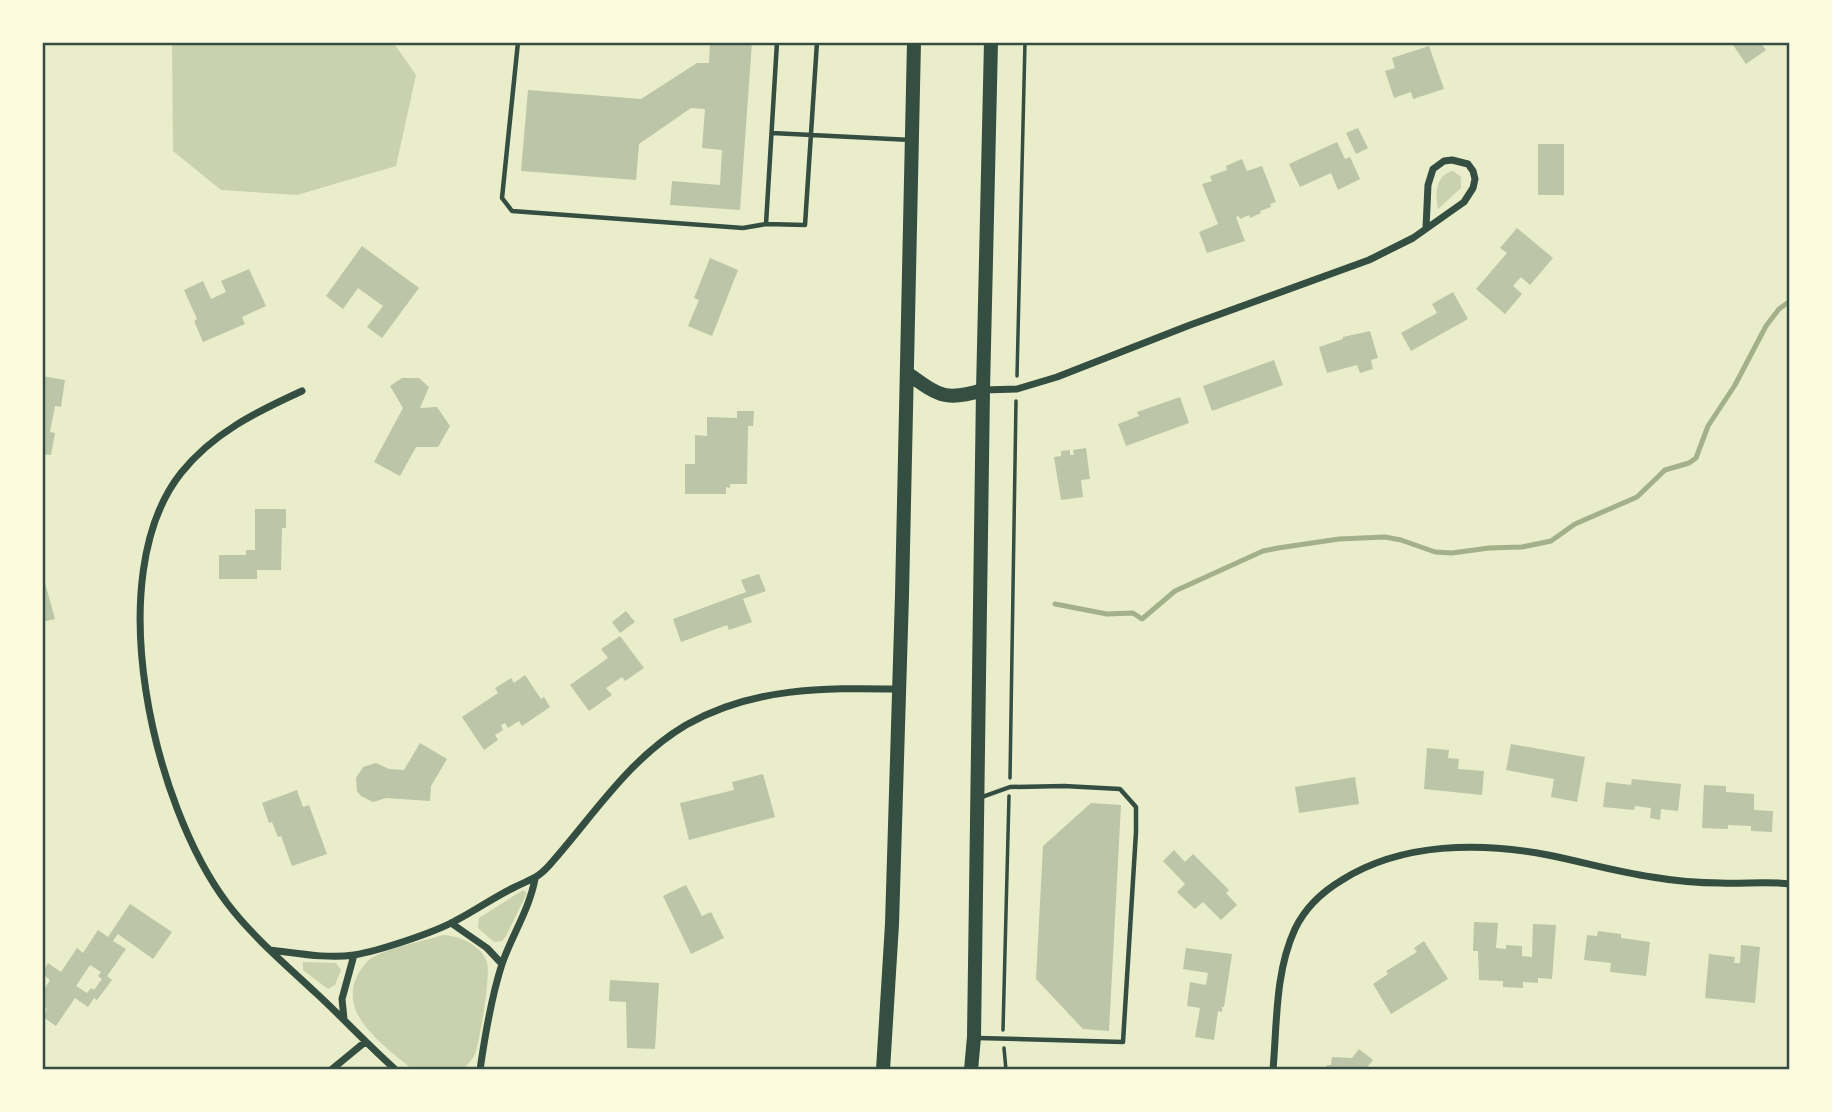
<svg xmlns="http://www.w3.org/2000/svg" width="1832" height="1112" font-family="Poppins,sans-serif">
<rect width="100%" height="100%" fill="#e9edc9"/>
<path fill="#cad2ad" d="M172,42H393L416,75L396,166L297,195L221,190L173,151Z
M1453,171L1461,177V188L1438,209C1435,194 1436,174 1453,171Z
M523,890L527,893L506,936L502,941L494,942L478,928L479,918Z
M443,935C460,936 481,945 487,962C491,975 480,1040 475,1054C472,1060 466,1067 461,1070H413C388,1048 342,1019 355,981C359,971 366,960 375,956C395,946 421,942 443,935Z
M303,962L336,963L341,970L335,985L328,989L303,970Z"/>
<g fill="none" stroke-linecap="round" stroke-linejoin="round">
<path stroke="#a3b18a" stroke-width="5" d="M1055,604L1107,614L1133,613L1142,619L1175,591L1263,551L1278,548L1339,539L1385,537L1401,540L1435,552L1452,553L1489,548L1522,547L1551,541L1575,524L1637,497L1665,470L1689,463L1696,458L1708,426L1735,385L1766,326L1779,309L1790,301"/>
</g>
<path fill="#bcc5a7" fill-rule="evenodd" d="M710,42H752L740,210L670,205L672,181L720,185L722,150L702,148L705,109L691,108L639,144L636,180L521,171L528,90L641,99L697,63H709Z
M1731,42H1760L1766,50L1746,64Z
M1429,46L1444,89L1413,99L1411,92L1394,98L1385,71L1395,68L1392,58Z
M1358,128L1368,148L1356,154L1346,133Z
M1337,142L1345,159L1350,157L1360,179L1338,190L1331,173L1300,187L1289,164Z
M1538,144H1564V195H1538Z
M1242,159L1247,171L1262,166L1276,202L1270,204L1271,207L1260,211L1261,213L1250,218L1249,215L1240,219L1239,216L1236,217L1245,241L1207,253L1199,232L1218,224L1202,184L1212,181L1210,176L1227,170L1226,166Z
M1517,228L1553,258L1530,285L1521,277L1513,286L1522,294L1505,314L1476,289L1507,253L1500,248Z
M362,246L419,288L382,338L367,327L383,306L358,288L343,309L326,296Z
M710,258L738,270L712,336L688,326L699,300L694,298Z
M249,269L266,306L242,317L245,324L203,342L194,321L197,319L184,290L203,281L211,299L226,292L221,281Z
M1453,292L1468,319L1411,351L1401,333L1437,313L1432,304Z
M1370,331L1378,358L1371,360L1373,369L1360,373L1357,365L1327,373L1319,347L1343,339V337Z
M1274,360L1283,385L1212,411L1203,386Z
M42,376L65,380L61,407L55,406L50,432L55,433L51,455L42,454Z
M402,378H419L429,387L420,408L437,407L450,426L438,447H416L400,476L374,462L403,408L390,386Z
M1180,397L1189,423L1126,446L1118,424L1139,416L1137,412Z
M737,411H754L753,426H748L747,484H730V488L726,487V494H685V464H695V435L707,436V417L737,418Z
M1086,448L1090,479L1081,480L1083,497L1061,500L1054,457L1061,456V451L1070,450V455H1074L1073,450Z
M255,509H286V528H282L281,570H257V579H219V555H246V550H255Z
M42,572L55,619L42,622Z
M759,574L766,591L743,599L752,622L729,630L727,625L681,642L673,619L746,592L741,580Z
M626,611L635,622L620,633L612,622Z
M620,636L644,668L625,681L622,677L606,688L612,695L589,711L570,685L608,658L601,649Z
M525,675L541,699L544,697L550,707L522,726L519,721L508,728L505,723L501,725L503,730L495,735L498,740L484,750L462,717L498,693L495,688L511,678L514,683Z
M420,743L447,759L431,786L430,801L386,798L373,802L361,796L357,791L356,778L363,767L376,763L389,769L404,770Z
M1511,744L1585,757L1577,802L1551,797L1554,779L1506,770Z
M1427,748L1449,750L1448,758L1459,759L1458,769L1484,771L1482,795L1424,789Z
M763,774L775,817L689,840L680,803L734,790L732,782Z
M1355,777L1359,804L1299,813L1295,787Z
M1632,779L1681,784L1678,811L1661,809L1660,820L1650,818L1651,808L1635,806L1634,810L1603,807L1606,782L1631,785Z
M1704,785L1726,786V792L1754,794V810L1773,811L1772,832L1751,831V826L1728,825V829L1702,828Z
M297,790L303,807L309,805L327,854L292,866L281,836L278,837L272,822L269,823L262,803Z
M1091,803L1121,805L1109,1031L1083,1029L1036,979L1043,846Z
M1174,850L1185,862L1193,854L1229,890L1226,893L1237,905L1221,920L1203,902L1195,909L1177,892L1185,884L1163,861Z
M686,885L702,916L711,912L724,938L691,954L663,896Z
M130,904L172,932L153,959L118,934L113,941L126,949L107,976L112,980L97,1000L94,998L88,1007L75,998L56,1026L43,1017L47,1009L42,1006V993L50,980L42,973L48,963L61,972L77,948L83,953L98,930L108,937ZM90,965L101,972L98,976L102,979L94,990L91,988L87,993L76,986Z
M1474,922L1498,923L1496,948L1506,949V945L1522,946V956L1532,957L1533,924L1556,925L1552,979L1538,978V983L1523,982V988L1503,987V981L1479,980L1478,951H1473Z
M1598,931L1621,934V938L1650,942L1646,976L1610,972L1611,963L1584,960L1587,935L1597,936Z
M1424,941L1448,979L1391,1014L1373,984L1388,974L1386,971L1417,952L1414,948Z
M1741,945L1760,947L1755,1003L1705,998L1709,954L1735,957L1734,963H1740Z
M1186,948L1232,954L1224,1007H1222V1012L1218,1011L1214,1040L1195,1037L1200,1008L1187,1006L1190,982L1206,985L1208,973L1183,969Z
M610,980L659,983L655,1049L627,1048L626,1002L609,1001Z
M1359,1049L1373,1060L1365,1070H1326L1327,1065H1331L1332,1057L1352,1058Z"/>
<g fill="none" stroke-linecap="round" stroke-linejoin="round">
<path stroke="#344e41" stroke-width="3.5" d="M1017,376L1025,42
M1010,778L1016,401
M1003,1030L1009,796
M1004,1048L1006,1070"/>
<path stroke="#344e41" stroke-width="4.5" d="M518,42L502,198L512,211L743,228L766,224L805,225L817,42
M772,133L911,140
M766,224L777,42
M978,1038L1123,1042L1136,832V807L1120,789L1064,786L1010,787L982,797"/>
<path stroke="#344e41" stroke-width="7" d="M983,390L1017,389L1057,377L1190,325L1369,260L1413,238L1464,202L1473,188L1475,179L1473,171L1468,164L1452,160L1444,161L1433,169L1428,185L1426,228
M302,391C256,412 213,433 181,473C99,577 154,806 227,903C252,936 285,964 316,993C343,1018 368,1045 396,1070
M451,923L487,948L502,964
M270,950C297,953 327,959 354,955C378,951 433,933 455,921C475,911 494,897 515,887C533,878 539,878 553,861C595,813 630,758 686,725C753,687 823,688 897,689
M344,1019L342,999L354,955
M331,1070L365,1042
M480,1070C485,1035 491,998 502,964C512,935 529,910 535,879
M1273,1070C1277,1024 1275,972 1295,929C1305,908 1322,892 1342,880C1402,842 1481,842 1548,855C1583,862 1617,872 1652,877C1675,881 1698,883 1721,883C1744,884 1767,881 1790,884"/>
<path stroke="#344e41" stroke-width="14" d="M907,373C938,395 944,402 983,390
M883,1070L892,924L902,595L914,42
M971,1070L974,1037L983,390L991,42"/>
</g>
<rect width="1832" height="1112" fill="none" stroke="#fefae0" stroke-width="88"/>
<rect x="44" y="44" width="1744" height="1024" fill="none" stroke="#344e41" stroke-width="2.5"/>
</svg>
